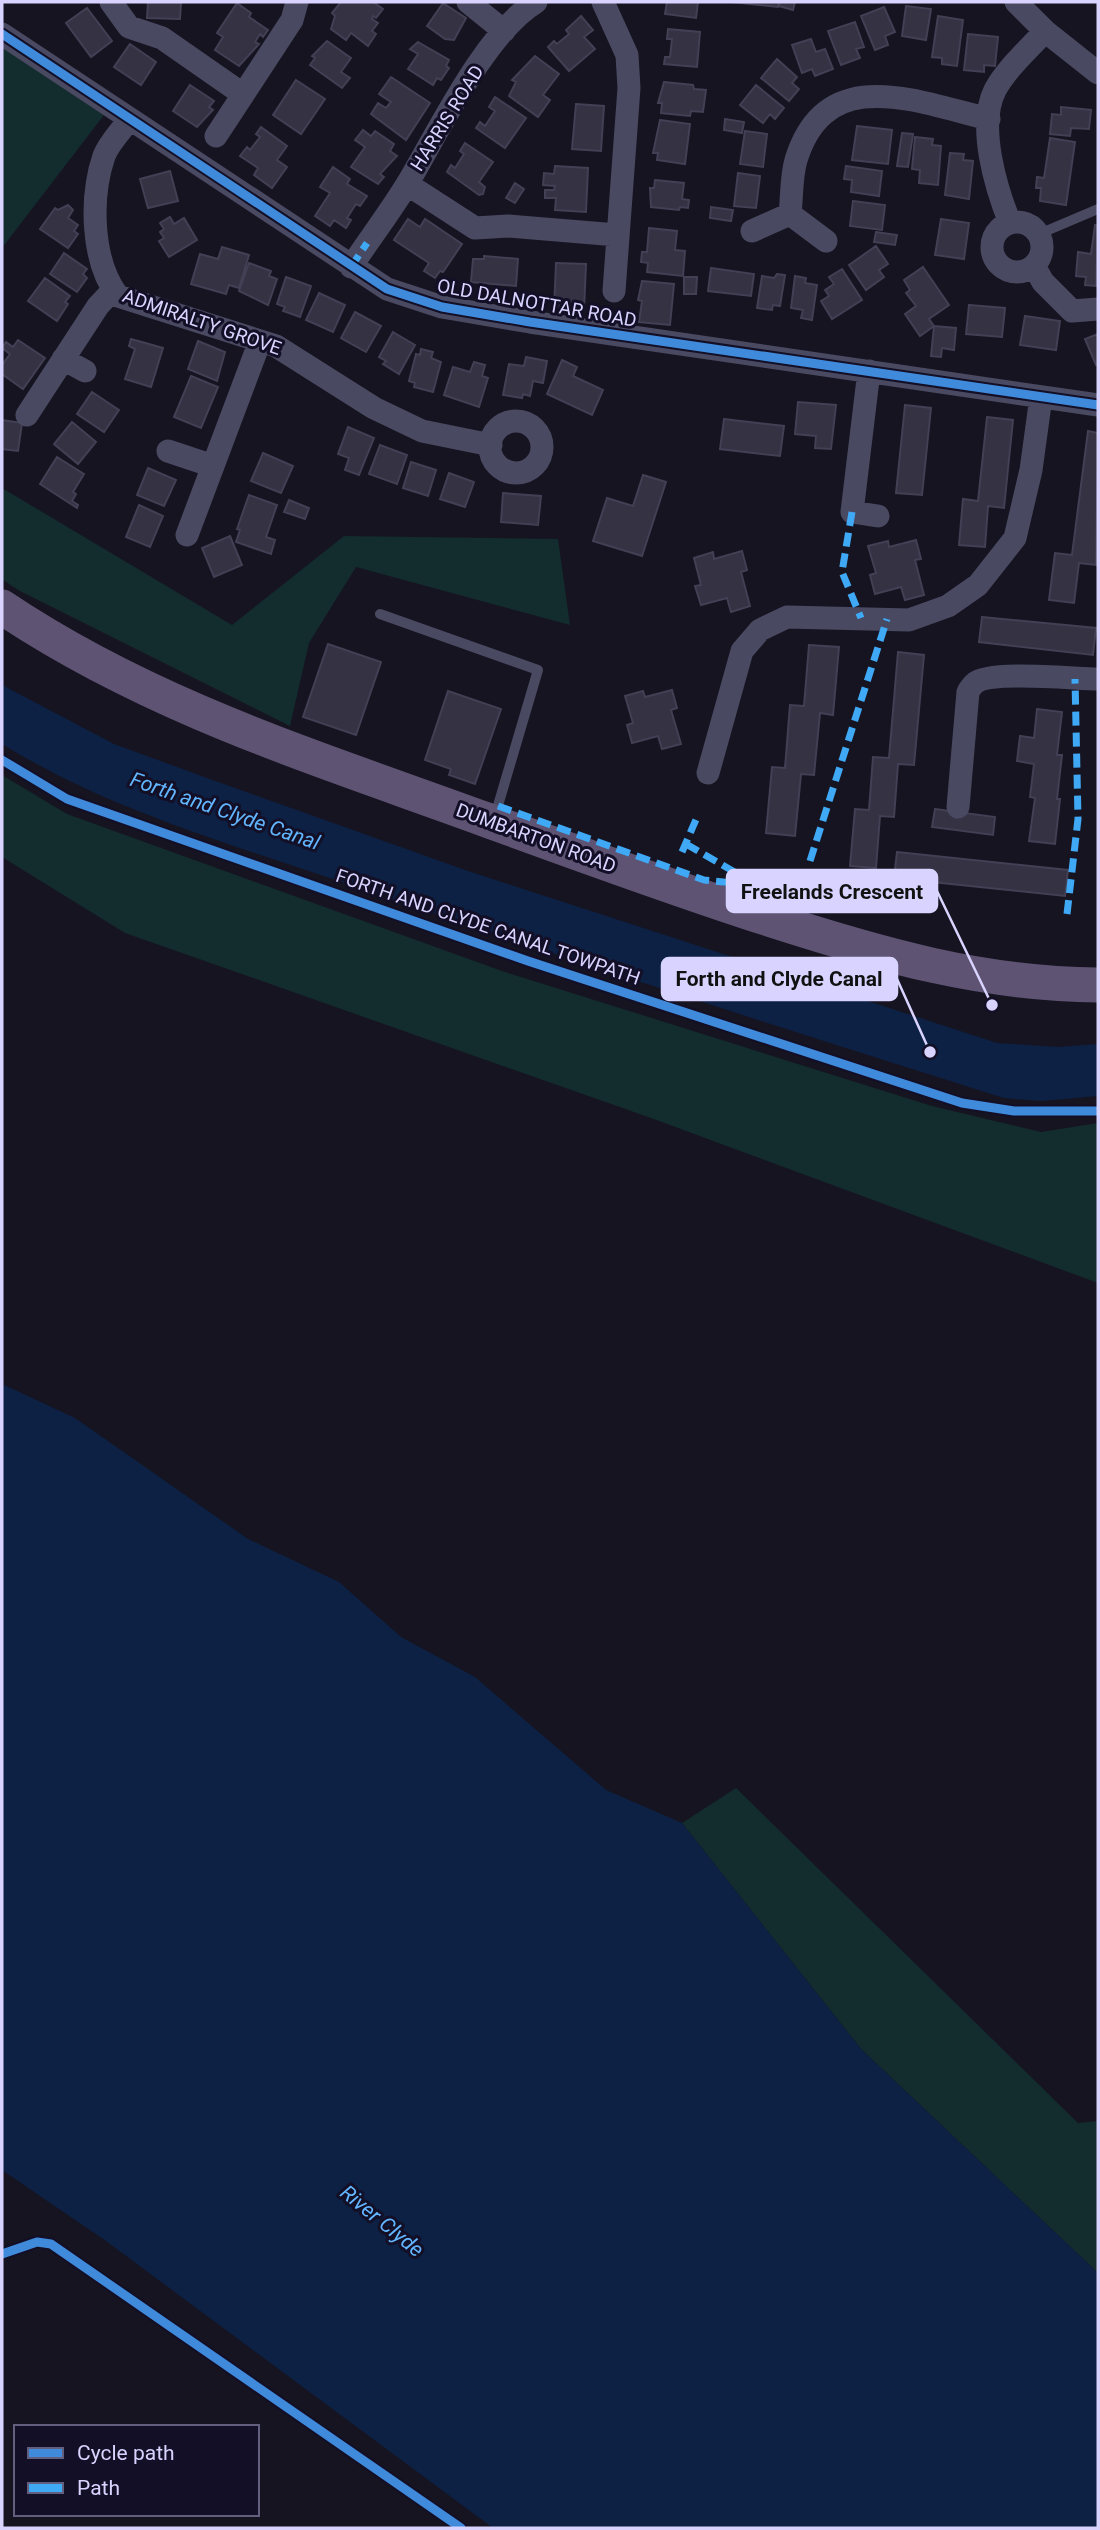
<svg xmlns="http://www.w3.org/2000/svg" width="1100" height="2530" font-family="Roboto,sans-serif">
<rect width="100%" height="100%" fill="#161421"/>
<path fill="#132c2d" d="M2,47L104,115L2,248Z
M2,488L232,625L344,536L558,539L570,625L356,567L309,643L290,726L18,590L2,579Z
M2,775L67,814L502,971L932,1106L1041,1132L1098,1123V1283L651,1118L125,933L2,857Z
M736,1788L1078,2123L1098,2121V2273L861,2049L682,1823Z"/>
<path fill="#0d2144" d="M2,685L114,744L207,778L468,871L997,1043L1059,1047L1098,1044V1096L1041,1101L1004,1098C791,1031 579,963 368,891C244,848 114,813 2,744Z
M2,1384L75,1418L248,1539L339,1582L401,1637L475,1677L606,1790L682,1823L861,2049L1098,2273V2528H493L106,2241L2,2170Z"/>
<path fill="#343243" stroke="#433f54" stroke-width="2" d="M148,2H181L180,19L147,18Z
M341,2H373L383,9L376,18L373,16L372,19L378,23L372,31L376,34L368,46L351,33L346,40L331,29L335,16L332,13Z
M667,2H698L696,18L665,14Z
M731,2H778V7Z
M781,2H795L793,10L779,6Z
M237,3L251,13L249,17L268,30L263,37L260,34L255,42L259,44L239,66L215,50L223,37L217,33Z
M443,3L466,18L454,40L445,39L427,26Z
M906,6L931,9L926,40L902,36Z
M884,7L895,32L885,36L888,45L875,50L861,16Z
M87,8L112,41L91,57L66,23Z
M581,16L593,30L584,37L595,49L569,71L548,47L554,41L557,44L569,34L566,30Z
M938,16L963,20L957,66L942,64V58L932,57Z
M855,22L864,47L856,49L860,58L841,65L828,31Z
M668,29L700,32L697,67L664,64L665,57H670L672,39H667Z
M968,34L998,37L995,66L984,65V72L964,70Z
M811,39L816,52L825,49L833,69L815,76L812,69L802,73L792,45Z
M327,41L351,58L341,72L350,78L342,88L310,65L315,58L312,56Z
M418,42L449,60L446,66L449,68L441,80L437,78L433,85L408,69L418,54L410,49Z
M130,44L156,62L141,85L114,67Z
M535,56L559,74L543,95L550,100L538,117L509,96L516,82L512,80Z
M777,59L797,77L792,83L799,89L789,101L761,78Z
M391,77L430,103L406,140L371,114L378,103L386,108L391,102L379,94Z
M296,80L325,99L301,134L273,115Z
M664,82L693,85L694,89L706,90L703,112L691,111L690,116L661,113L662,103H658Z
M190,85L214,101L209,107L213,110L197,127L173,111Z
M756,85L784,108L775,119L770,114L763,123L740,105Z
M495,97L526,118L505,148L476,128L480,122L485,126L495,111L489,107Z
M576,104L604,106L601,151L572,149Z
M1061,107L1091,110L1089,129L1071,128L1070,136L1050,134L1052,114L1061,115Z
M725,119L744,122L742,133L724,130Z
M660,120L690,124L685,164L657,160L658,153H653Z
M857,126L892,130L888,164L852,160Z
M261,127L287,146L277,160L287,167L272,188L254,175L258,168L240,156L247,147L250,150L260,137L256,134Z
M363,130L371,136L375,131L394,144L390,151L397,156L380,174L384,177L378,184L351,167L365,147L355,140Z
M745,131L767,134L763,167L740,164Z
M902,133L913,134L908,167L897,166Z
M915,137L933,139L932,145L941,146L938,185L919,183L920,170L912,169Z
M1050,138L1075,142L1066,205L1040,201L1041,188H1036L1037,177L1044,178Z
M465,143L493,162L479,182L485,187L483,194L479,195L447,172L451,165L455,168L464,154L460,151Z
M950,153L964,154L963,160L973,161L969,199L945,195Z
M555,166L588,168L586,212L555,210L556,198H545V190H554L555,186L543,185L544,173L554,174Z
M846,166L882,171L879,196L851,192L852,180L844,179Z
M333,167L350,179L347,184L367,196L360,206L356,204L347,218L351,220L346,228L334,220L330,226L315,216L330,193L320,187Z
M170,171L178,201L148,208L140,179Z
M738,173L760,176L756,208L734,206Z
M655,180L684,183L682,199L689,200L688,208L680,207L679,210L651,207L650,188H654Z
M515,183L524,189L515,203L506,198Z
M853,201L885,205L882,230L850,226Z
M68,205L73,210L68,218L78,225L74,231L78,234L68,248L40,229L55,208L58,210Z
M711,207L733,210L731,221L710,218Z
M170,217L174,224L184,218L197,240L169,257L159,241L164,238L160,232L164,229L160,223Z
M408,219L420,227L425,219L462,244L443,272L440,271L435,278L424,271L429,263L394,240Z
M941,219L969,223L964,259L935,255Z
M1095,225L1098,226L1096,286L1085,285L1086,277L1076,276L1078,252L1091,254Z
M649,228L677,231L675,250L685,251L683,276L647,272L648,263L641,262L642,252H647Z
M876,232L897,235L895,245L874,242Z
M876,246L888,264L879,270L884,277L866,290L849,265Z
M222,247L249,255L239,288L229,285L226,294L191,284L200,254L218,259Z
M64,253L87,269L83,274L87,278L77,292L50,274Z
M484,256L518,259L516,286L471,282L473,259H484Z
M249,263L271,271L269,276L277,279L268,305L239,291Z
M556,263L586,264L584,310L554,309Z
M923,267L949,305L929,319L934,326L920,336L905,314L916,306L906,293L910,290L904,280Z
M711,268L754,274L751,296L708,291Z
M842,269L862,300L832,319L821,301L829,296L825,290L834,284L829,277Z
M777,274L785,275L780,306L773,305L772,310L757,308L762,276L774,278Z
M795,276L806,278L805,283L817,285L812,320L801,318L803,310L791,308Z
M286,277L311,286L300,317L283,311L285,307L277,304Z
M684,277H697L696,294H684Z
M45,278L70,296L65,302L68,304L57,321L28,301Z
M642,281L674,284L670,325L639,322L642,301L638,300Z
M319,293L345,305L333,332L306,320Z
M969,305L1005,308L1002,337L966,334Z
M355,312L381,326L366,352L341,338Z
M1025,316L1060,321L1056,350L1020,345Z
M934,326L956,328L954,350L942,348L941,357L931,356Z
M393,332L415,345L399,374L383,364L386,361L379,357Z
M1098,334V364L1096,365L1085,339Z
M131,339L163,348L151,387L125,379L135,349L129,346Z
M18,340L45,358L23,389L2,374V365L10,354L2,348L6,342L13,347Z
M198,341L225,352L217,381L188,369Z
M421,349L433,352L431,358L441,362L433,392L414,387L415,383L409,381L416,354L420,355Z
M526,357L547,361L543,383L533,381L530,396L523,394L522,398L503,395L509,364L524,366Z
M562,360L577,367L573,376L603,390L592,415L547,394Z
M474,362L485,365L482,376L488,378L479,407L444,395L453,367L470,372Z
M191,376L218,387L201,428L174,417Z
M92,392L119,410L104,432L77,414Z
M798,402L836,405L831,449L815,448L816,436L795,434Z
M905,405L931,408L922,495L896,493Z
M987,417L1013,420L1004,508L988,506L985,547L959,545L963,499L978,501Z
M724,419L784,426L780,456L720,449Z
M2,420L22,423L18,451L2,449Z
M72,422L96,442L78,464L54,444Z
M348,427L374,438L359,475L345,470L349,458L338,454Z
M1088,431L1098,433L1096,565L1079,563L1074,603L1049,600L1055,553L1072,555Z
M380,445L407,455L397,484L369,474Z
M263,453L293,466L281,493L251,481Z
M57,457L84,474L73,492L76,494L72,501L78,505L77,508L40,484Z
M411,462L436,470L428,496L403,488Z
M148,468L176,480L164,506L137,495Z
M449,473L474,482L465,507L440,499Z
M643,475L666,482L642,556L593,541L607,498L633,506Z
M503,493L541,496L538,525L501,522Z
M249,495L277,505L266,537L275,540L271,554L236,542L240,530L237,529Z
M289,500L309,508L305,519L284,512Z
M139,505L163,516L150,547L126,537Z
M230,536L242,565L214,577L202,548Z
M916,540L921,559L915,560L924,595L905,600L901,587L875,594L870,575L876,573L868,546L888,541L889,547Z
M742,551L747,570L741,572L750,606L731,612L727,598L701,605L695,586L701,585L694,558L713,552L714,559Z
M982,617L1096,628L1093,655L979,642Z
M328,644L381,662L356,735L303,717Z
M809,645L839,647L833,715L820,713L814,775L801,774L795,836L766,833L772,767L785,768L790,705L804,706Z
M898,652L924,655L914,765L898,764L894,817L880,816L876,868L850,866L855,809L869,810L873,757L889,758Z
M672,690L677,708L671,710L681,744L662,749L658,736L632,743L627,725L633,723L625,696L643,691L645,697Z
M448,691L501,709L475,784L449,775L451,769L425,760Z
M1037,709L1062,712L1057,755H1062L1057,799H1060L1055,844L1029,841L1035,798L1030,797L1034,764L1017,761L1020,736L1034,738Z
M935,809L995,817L993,835L932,827Z
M897,852L1068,870L1065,896L894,878Z"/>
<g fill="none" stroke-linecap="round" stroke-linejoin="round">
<path stroke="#4a4962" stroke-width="10" d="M1039,234L1098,209
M380,614L538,670L494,819"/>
<path stroke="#4a4962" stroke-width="23" d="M111,2L129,27L162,38L241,93
M468,2L504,31
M603,2L627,55L629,88L614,291
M1016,2L1045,31L1098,73
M2,34L387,289L442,307L530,322L1098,405
M129,120C121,131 109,143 104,156C90,197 91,261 118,296L276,346L374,408L422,431L491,445
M216,136L292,20L297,2
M407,184L475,228L508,226L617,235
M790,214C792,197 791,177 796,160C826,62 917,102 989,119
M992 247a25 25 0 1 1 50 0a25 25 0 1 1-50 0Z
M1010,223C996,188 977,126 995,90C1007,68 1028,50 1045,31
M752,231L790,214L826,241
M1034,266L1043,282L1072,311L1098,309
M351,267C370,238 391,211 409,181C439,130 487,31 536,2
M63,359L85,371
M869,371L852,512L878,516
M27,415L98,306L113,290
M490 447a26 26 0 1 1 52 0a26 26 0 1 1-52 0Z
M168,451L213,466
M187,535L260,341
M708,773L742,651L760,630L787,617L909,620L948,606L978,585L1015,538L1031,470L1041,397
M958,807L968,692C968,691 974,683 975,683C991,670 1075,679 1098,679"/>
<path stroke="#5e5373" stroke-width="35" d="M2,607C151,707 317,758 484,819C580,854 675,889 772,920C881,955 982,984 1098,985"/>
<path stroke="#3fa9f5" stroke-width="7" stroke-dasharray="14 7" stroke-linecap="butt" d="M351,267L367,243
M852,512L842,572L861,618
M498,806L704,880L759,886
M686,844L759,886L808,901
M682,852L698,815
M810,861L887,619
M1067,914L1078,819L1075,679"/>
<defs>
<path id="cycleway" d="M2,34L387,289L442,307L530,322L1098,405
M2,760L67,799L528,961L962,1103L1014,1111H1098
M2,2254L37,2242L51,2244L461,2528"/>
</defs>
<use href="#cycleway" stroke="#130f26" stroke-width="13"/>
<use href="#cycleway" stroke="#408adc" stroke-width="9"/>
</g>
<g text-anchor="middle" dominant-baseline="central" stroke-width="6" stroke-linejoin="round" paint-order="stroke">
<g font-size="19" fill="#d9d4ff" stroke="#130f26">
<text transform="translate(447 118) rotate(-58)">HARRIS ROAD</text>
<text transform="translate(537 303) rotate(10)">OLD DALNOTTAR ROAD</text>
<text transform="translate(202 322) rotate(19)">ADMIRALTY GROVE</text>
<text transform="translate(536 838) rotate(20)">DUMBARTON ROAD</text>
<text transform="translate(488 927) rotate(19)">FORTH AND CLYDE CANAL TOWPATH</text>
</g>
<g font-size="21" font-style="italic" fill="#62b6ff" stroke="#130f26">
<text transform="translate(225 811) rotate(19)">Forth and Clyde Canal</text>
<text transform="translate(382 2221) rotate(39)">River Clyde</text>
</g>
</g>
<path fill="none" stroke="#d9d4ff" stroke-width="2.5" d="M992 1005L937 891M930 1052L897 979"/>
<g fill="#d9d4ff" stroke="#130f26" stroke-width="2.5">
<circle cx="992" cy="1005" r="7"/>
<circle cx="930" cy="1052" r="7"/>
</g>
<g fill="#d9d4ff" stroke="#d9d4ff" stroke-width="2.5">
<rect x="727" y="870" width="210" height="42" rx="7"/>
<rect x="662" y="958" width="235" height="42" rx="7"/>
</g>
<g font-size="21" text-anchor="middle" font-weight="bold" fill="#111">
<text x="832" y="899">Freelands Crescent</text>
<text x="779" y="986">Forth and Clyde Canal</text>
</g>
<rect width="1100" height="2530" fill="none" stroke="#d9d4ff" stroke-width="7"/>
<rect x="14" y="2425" width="245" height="91" fill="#130f26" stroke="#625e7d" stroke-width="2"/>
<rect x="28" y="2448" width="35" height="10" fill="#408adc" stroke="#625e7d" stroke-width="2"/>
<text x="77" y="2460" font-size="21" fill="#d9d4ff">Cycle path</text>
<rect x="28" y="2483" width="35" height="10" fill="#3fa9f5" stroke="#625e7d" stroke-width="2"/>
<text x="77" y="2495" font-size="21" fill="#d9d4ff">Path</text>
</svg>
